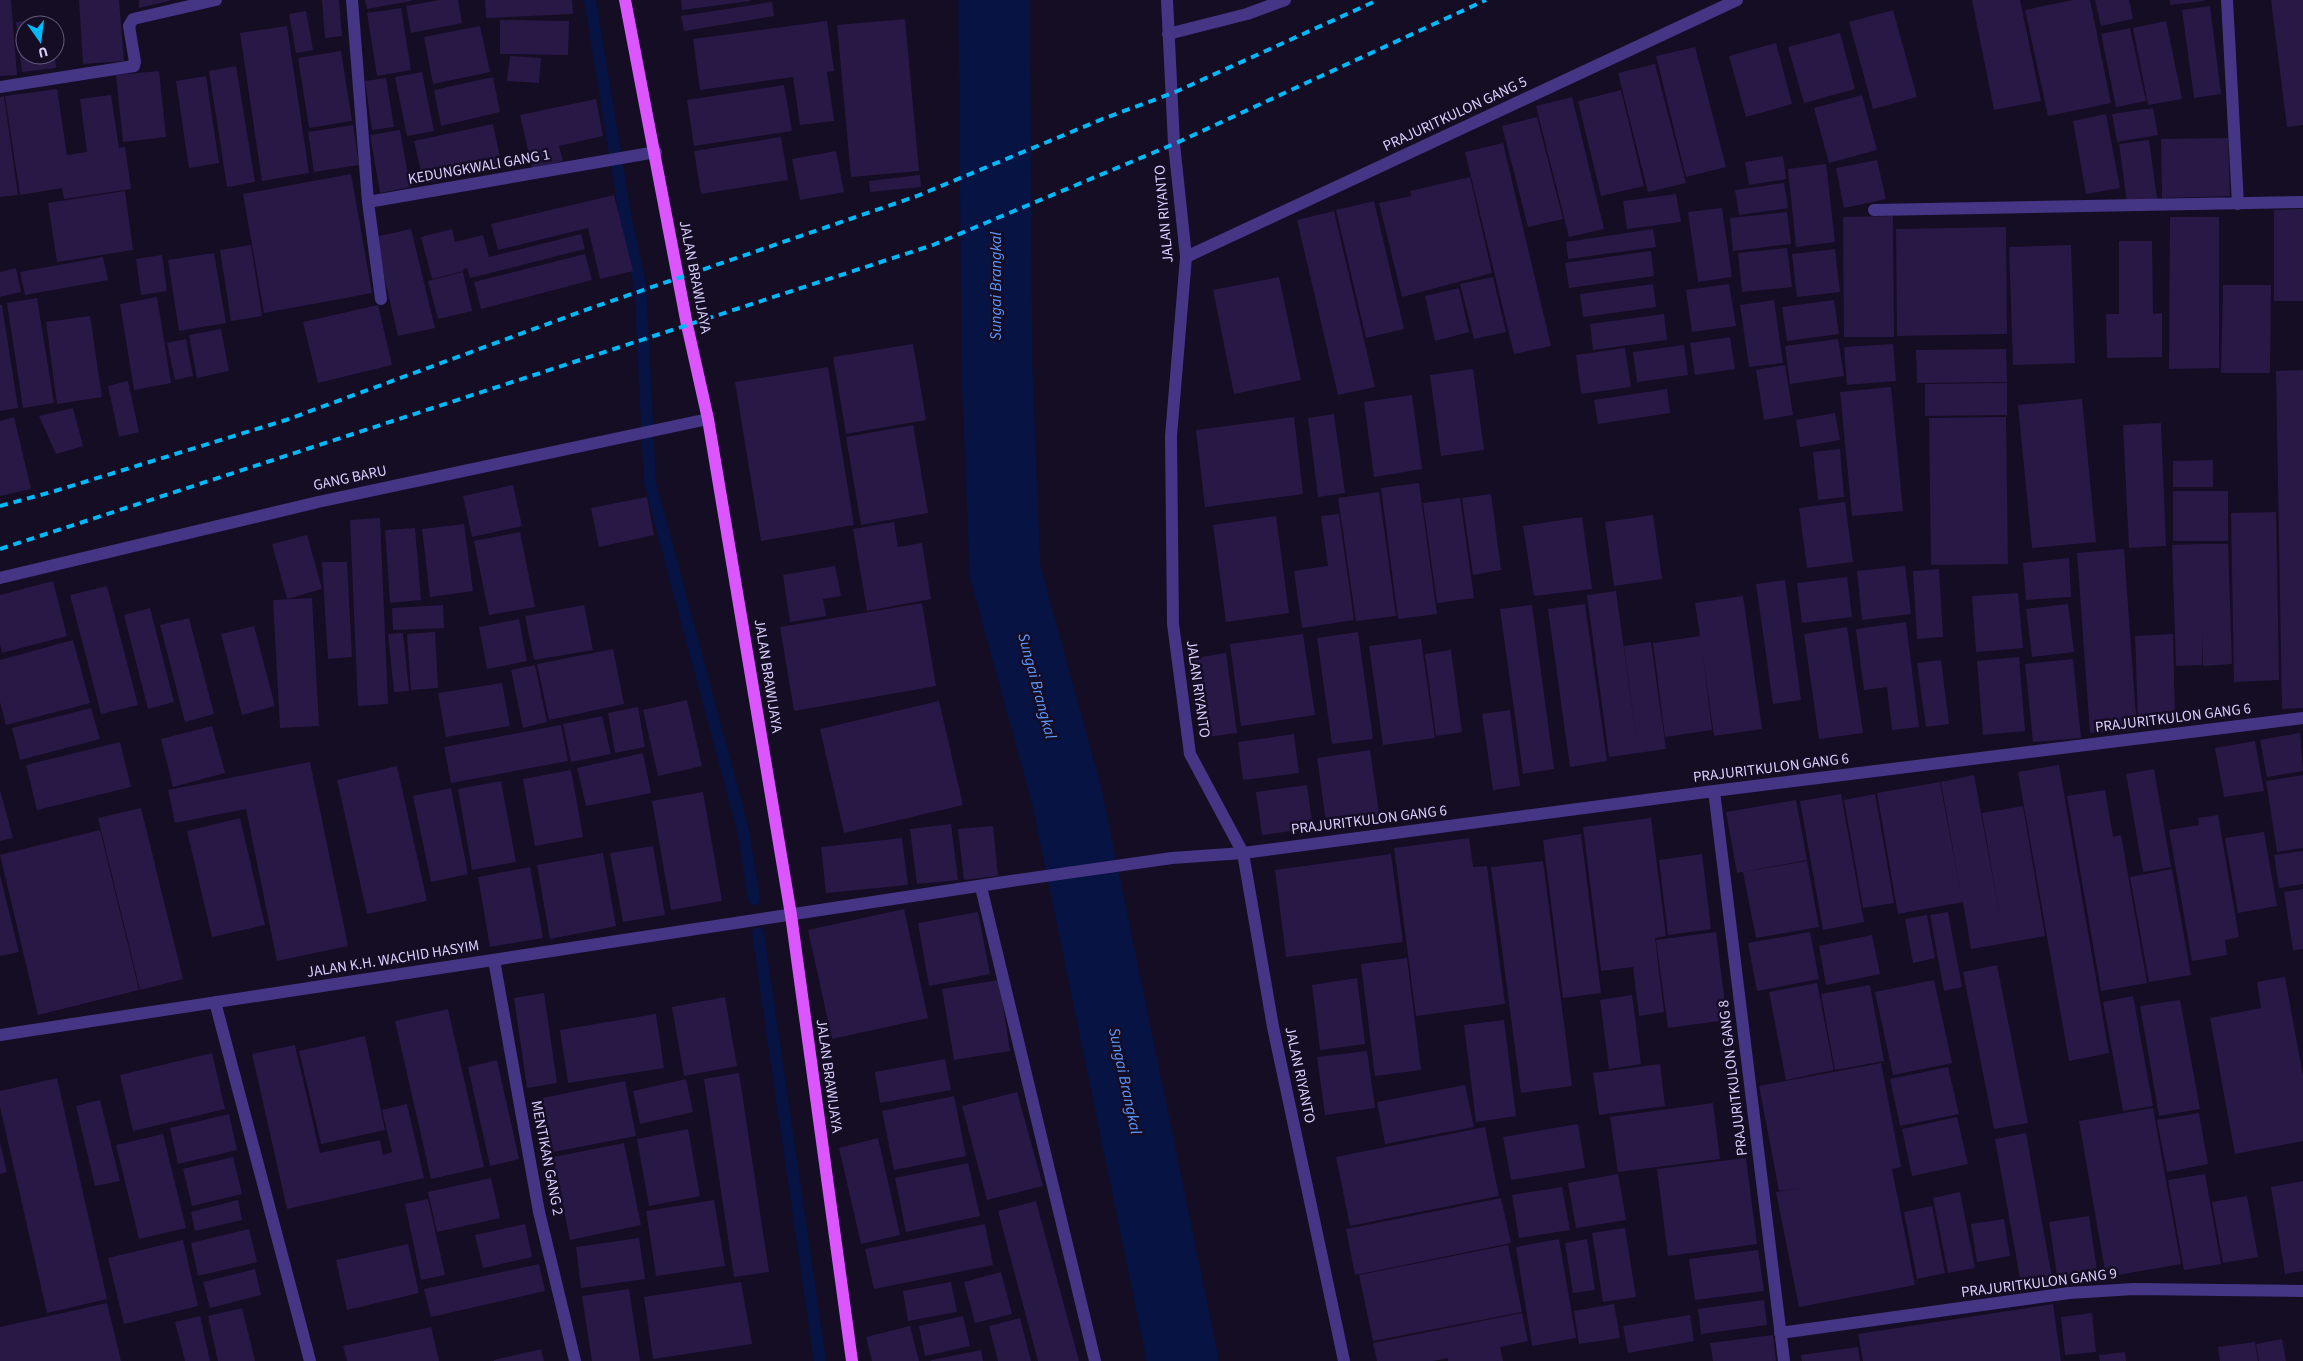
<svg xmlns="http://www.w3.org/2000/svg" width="2303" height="1361" font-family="'Source Sans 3',sans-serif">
<rect width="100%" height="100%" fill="#140d24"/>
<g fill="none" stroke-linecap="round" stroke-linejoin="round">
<path stroke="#071342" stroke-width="12" d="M590,0L625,214L640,284L650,483L743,830L754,899
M758,933L820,1361"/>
<path stroke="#071342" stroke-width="71" d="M994,0L997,371L1005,571L1067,797L1183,1361"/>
</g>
<path fill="#281845" d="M0,0H11L17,75L0,76Z
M79,0H119L124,61L83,64Z
M139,0H169V1L139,8Z
M322,0H339L342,36L325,38Z
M365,0H411V1L367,9Z
M440,0H458L462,23L411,33L406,6Z
M485,0H572L573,14L486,18Z
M681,0H750V1L682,10Z
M1972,0H2020L2041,101L1994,110Z
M2073,0H2090L2111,103L2048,116L2025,10Z
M2095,0H2129L2133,19L2101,26Z
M2170,0H2204V1L2170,5Z
M2271,0H2303V125L2287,127Z
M772,2L774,16L684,31L681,16Z
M2210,6L2221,94L2194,98L2182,10Z
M401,8L411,70L377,76L367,13Z
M1893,10L1917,97L1873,109L1849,22Z
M306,11L313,50L296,53L289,14Z
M51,18V25H25V55H55L56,68L22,72L16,22Z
M905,19L919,171L851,177L837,25Z
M500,20L569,21L568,55L500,54Z
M827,21L834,71L827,72L834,121L800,125L793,77L700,90L693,39Z
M2166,21L2182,99L2148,105L2133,28Z
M287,26L309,173L262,181L240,33Z
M480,26L490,72L433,84L424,37Z
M2130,28L2146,101L2116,107L2101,34Z
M1840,33L1855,89L1804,103L1788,47Z
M1776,43L1792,104L1746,117L1729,56Z
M1695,47L1726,167L1686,177L1656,56Z
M341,51L352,121L309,128L298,58Z
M510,56L541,58L539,83L507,81Z
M1655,64L1686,183L1648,192L1618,73Z
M236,66L255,182L227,187L209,71Z
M159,71L166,137L123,142L116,75Z
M422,72L434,131L407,136L395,77Z
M206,76L219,163L189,168L176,81Z
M493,77L500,112L441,126L434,90Z
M386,78L394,127L372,130L365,81Z
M784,85L792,131L694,146L687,100Z
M57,89L67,155L87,152L80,99L111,95L119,148L125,147L131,189L64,199L62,188L20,195L5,96Z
M1621,90L1644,186L1601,196L1578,101Z
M1862,95L1877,150L1829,163L1814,108Z
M4,96L18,195L0,197V97Z
M1572,97L1604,229L1569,237L1536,106Z
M596,99L603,136L559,146L563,161L532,168L520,115Z
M2153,108L2158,135L2117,142L2112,114Z
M2106,114L2120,188L2086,194L2073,121Z
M1537,117L1563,219L1528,227L1502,126Z
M493,124L502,167L424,184L414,141Z
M353,125L359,165L314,172L308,132Z
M400,130L410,187L380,193L370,135Z
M781,137L788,180L701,194L694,151Z
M2228,138L2230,196L2162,198L2161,139Z
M2149,140L2157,199L2127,203L2119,144Z
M1503,143L1551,346L1514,354L1465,152Z
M836,151L844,192L800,200L792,159Z
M1783,156L1786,179L1749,185L1745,162Z
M1877,160L1886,199L1844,208L1836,168Z
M1826,164L1835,242L1796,247L1788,169Z
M351,174L372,293L264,313L243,194Z
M920,175L921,187L870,192L869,181Z
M1470,177L1492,273L1402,297L1379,203L1411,196L1410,191Z
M1784,183L1788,208L1739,215L1735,190Z
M125,191L133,250L57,262L48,203Z
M1676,194L1681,222L1627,229L1623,201Z
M614,195L633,271L600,279L588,228L498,250L491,224Z
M1374,201L1404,329L1366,338L1336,210Z
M1722,208L1732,277L1698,282L1688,212Z
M2303,209V301H2274V210Z
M1334,211L1375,387L1338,395L1297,220Z
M1787,212L1791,244L1733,251L1730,218Z
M1893,216L1894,337H1844L1843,217Z
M2170,217H2219V368L2169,369Z
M2006,227L2007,334L1897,336L1896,229Z
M411,229L435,328L398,336L375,237Z
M452,229L455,242L483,235L489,257L581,234L585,249L470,278L467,268L463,269L464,271L432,279L421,237Z
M1653,229L1656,247L1568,259L1566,242Z
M2119,241H2152L2153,314L2162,313V357L2107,358L2106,314H2119Z
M251,245L262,316L231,321L220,250Z
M2071,245L2075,363L2013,365L2009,247Z
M1787,248L1792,287L1742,292L1738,253Z
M1835,249L1840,292L1797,297L1792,254Z
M1651,251L1654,276L1569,288L1565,263Z
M214,253L226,323L179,331L168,260Z
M585,254L592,280L481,309L474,282Z
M162,255L167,291L141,295L136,259Z
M103,257L108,280L25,295L20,272Z
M16,268L21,292L0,297V272Z
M463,272L472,311L438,319L428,281Z
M1279,277L1301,380L1234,394L1213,290Z
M1493,277L1506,332L1474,339L1460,284Z
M1653,284L1656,307L1583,317L1580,294Z
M1729,284L1736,326L1692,332L1686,290Z
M2223,285H2271L2270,373H2221Z
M1459,288L1469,332L1435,341L1425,296Z
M157,297L171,383L134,390L120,304Z
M37,298L54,403L23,408L7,303Z
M1774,300L1783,363L1749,367L1740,305Z
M1834,300L1839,334L1787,341L1782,307Z
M0,305H2L18,408L0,411Z
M378,305L392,365L318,383L303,322Z
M1664,314L1667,340L1593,350L1590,324Z
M90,316L102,397L57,404L46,322Z
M221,329L229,371L197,378L189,335Z
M1730,337L1735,369L1695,375L1690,343Z
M186,339L193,376L175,380L167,343Z
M1838,339L1844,376L1790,384L1785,346Z
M913,344L926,420L846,434L833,357Z
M1893,344L1896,381L1847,385L1844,347Z
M1684,345L1688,375L1637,382L1633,352Z
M1625,348L1631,387L1581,394L1576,355Z
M2006,349L2007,382L1917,383L1916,350Z
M1785,365L1793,415L1764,420L1756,370Z
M828,367L854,525L761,541L735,382Z
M1473,369L1484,450L1441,456L1430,375Z
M2303,370V708L2282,709L2276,371Z
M128,381L139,432L119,437L108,386Z
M2007,383V415L1925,416V384Z
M1891,387L1903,511L1852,516L1840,392Z
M1667,389L1670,413L1598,424L1594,400Z
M1412,395L1422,469L1374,477L1364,402Z
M2082,399L2096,542L2032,548L2018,405Z
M73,408L83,446L56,454L39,416Z
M1835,413L1840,440L1800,447L1796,420Z
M1334,414L1345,493L1318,497L1308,418Z
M14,417L31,489L0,496V421Z
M1294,417L1303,494L1205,507L1196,430Z
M2006,417L2008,564L1931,565L1929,418Z
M2161,423L2166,546L2129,548L2123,425Z
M913,425L928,513L861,525L846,437Z
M1840,449L1844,497L1818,500L1813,452Z
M2213,460V487H2173V461Z
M1419,483L1437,614L1398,619L1381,488Z
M513,485L522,526L472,537L463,496Z
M2173,491H2228V541H2173Z
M1379,492L1396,616L1356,621L1338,498Z
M1491,494L1501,570L1473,575L1462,498Z
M647,497L654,535L599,547L591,508Z
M1460,498L1474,598L1437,603L1423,503Z
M1845,502L1853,562L1807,568L1799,508Z
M2276,512L2279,680L2234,682L2231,513Z
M1339,514L1354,620L1302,628L1294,571L1328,566L1321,516Z
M1653,515L1662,579L1614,586L1605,522Z
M1276,516L1289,613L1226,622L1213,525Z
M1582,517L1592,589L1534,596L1523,526Z
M380,518L388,704L358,706L350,520Z
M894,522L898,547L922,543L931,599L867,611L853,529Z
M464,524L473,591L430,597L422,529Z
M415,528L421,600L390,603L385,530Z
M520,532L535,607L489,615L474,541Z
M307,535L322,589L287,599L272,544Z
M2199,544H2228L2232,664L2203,666L2202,632V665L2176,666L2172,545Z
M2124,549L2137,730L2090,733L2077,553Z
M2069,558L2071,597L2026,600L2023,563Z
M322,562H347L352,657L328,659Z
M835,566L841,596L823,599L826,616L790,622L783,575Z
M1905,566L1911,614L1862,620L1857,571Z
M1939,569L1943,637L1917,639L1913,571Z
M1847,577L1852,617L1802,623L1797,583Z
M1785,580L1801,700L1773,704L1756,584Z
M53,581L67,636L2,653L0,644V595Z
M107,586L138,705L101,714L70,595Z
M1616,591L1637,745L1624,646L1651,642L1666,749L1609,757L1587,595Z
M2018,593L2023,648L1976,652L1972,596Z
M1743,596L1762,729L1714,736L1703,655L1712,730L1665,737L1653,643L1700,636L1695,603Z
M312,598L319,726L280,728L273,600Z
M922,603L936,686L794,711L780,627Z
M1585,604L1607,761L1570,767L1548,609Z
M2068,604L2074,652L2032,657L2026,609Z
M443,605L444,628L393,630L392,608Z
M584,605L593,650L534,660L525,616Z
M1532,605L1554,769L1523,774L1500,609Z
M150,608L174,702L148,709L124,615Z
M189,618L214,714L185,722L160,625Z
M519,619L527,661L487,669L479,627Z
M1906,622L1919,727L1892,730L1887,687L1864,690L1856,629Z
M254,626L275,706L242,715L221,634Z
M1847,627L1863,733L1819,739L1804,634Z
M435,632L438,688L411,690L407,634Z
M1358,632L1373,739L1332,744L1317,638Z
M403,633L409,691L394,692L388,634Z
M1303,634L1315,715L1241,726L1230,644Z
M2173,634L2175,720L2138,721L2135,636Z
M1421,639L1435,738L1383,745L1369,646Z
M73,640L90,703L6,725L0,702V660Z
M613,649L624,704L549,720L537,664Z
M1451,650L1462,732L1436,736L1425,654Z
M1226,653L1237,733L1200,738L1189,659Z
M2019,657L2025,731L1983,735L1977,661Z
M2073,659L2081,738L2033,742L2025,664Z
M1941,660L1949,724L1926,727L1917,663Z
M535,665L547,722L523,728L511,670Z
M502,683L510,726L446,737L438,693Z
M687,700L702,766L658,776L643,710Z
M939,701L963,805L844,833L820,729Z
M638,707L645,747L615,753L608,713Z
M91,708L100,739L20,760L12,728Z
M1510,710L1520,786L1493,790L1482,714Z
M602,716L611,754L571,762L563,724Z
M561,725L568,761L451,783L444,747Z
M212,726L225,773L173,787L161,739Z
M2300,733L2303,771L2267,777L2260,740Z
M1294,734L1299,773L1243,780L1238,742Z
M2255,741L2264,791L2224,797L2215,748Z
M120,742L131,787L37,810L26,765Z
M1370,750L1380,820L1327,828L1317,758Z
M643,753L651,793L586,806L577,768Z
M310,762L348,946L277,961L246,809L175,823L168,790Z
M2059,765L2109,1053L2069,1061L2018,772Z
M397,766L427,901L367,914L337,780Z
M2154,769L2171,867L2143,872L2126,774Z
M571,770L583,837L535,846L523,779Z
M1974,775L2000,917L1982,813L2023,806L2045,936L1971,949L1963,902L1898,914L1877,793L1940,782L1961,895L1941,782Z
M2303,775V848L2277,852L2266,781Z
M501,781L516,862L472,870L458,789Z
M1307,785L1313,828L1262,835L1256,792Z
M451,788L468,874L431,882L413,796Z
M0,790L13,838L0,841Z
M2105,790L2113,837L2121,835L2147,983L2101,991L2067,796Z
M703,792L722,901L671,910L652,801Z
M1841,794L1864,922L1823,930L1800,801Z
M1875,794L1894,903L1863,908L1844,800Z
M1796,800L1807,860L1737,873L1726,812Z
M141,808L183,979L140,990L98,818Z
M2218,815L2239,937L2225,940L2227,955L2192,961L2169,830L2199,825L2198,818Z
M240,818L265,925L212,937L187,831Z
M1651,818L1666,936L1655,938L1664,1012L1639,1016L1633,967L1601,971L1583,827Z
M951,824L958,880L917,884L910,829Z
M993,826L998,876L964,880L958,829Z
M100,830L139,990L38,1015L0,855Z
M2264,832L2277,906L2238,913L2225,838Z
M1581,834L1601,993L1563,998L1543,840Z
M902,838L908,885L826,893L821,847Z
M1469,838L1473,867L1487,866L1505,1004L1416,1016L1394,848Z
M653,846L665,915L623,922L610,853Z
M2303,851V884L2279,888L2274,855Z
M603,853L616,926L550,939L537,865Z
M1391,854L1403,942L1286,957L1275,870Z
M1702,854L1711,929L1668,935L1659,860Z
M1543,861L1572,1086L1521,1093L1491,867Z
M1807,861L1819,927L1756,938L1743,872Z
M530,867L543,938L490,947L478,877Z
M2172,869L2191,975L2149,982L2130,877Z
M0,875L19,952L0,956Z
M2303,889V949L2293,950L2284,892Z
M904,909L928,1018L832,1039L808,930Z
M978,912L990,974L929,986L918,923Z
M1948,912L1962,987L1944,991L1930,915Z
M1927,915L1935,958L1913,963L1905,919Z
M1716,932L1727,1020L1668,1028L1656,940Z
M1810,932L1819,979L1757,991L1748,943Z
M1872,935L1880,974L1826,985L1819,946Z
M1407,958L1421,1070L1375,1076L1361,964Z
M1997,965L2028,1123L1994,1129L1963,972Z
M2285,977L2303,1076V1141L2235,1154L2210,1018L2261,1008L2257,982Z
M1357,978L1365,1044L1320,1050L1312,985Z
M999,980L1010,1051L954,1060L942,989Z
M1934,980L1952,1063L1893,1075L1875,992Z
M1817,983L1834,1070L1786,1080L1769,992Z
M1870,985L1884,1061L1835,1070L1821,994Z
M544,993L557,1083L527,1088L514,998Z
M1632,995L1641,1064L1609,1069L1600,1000Z
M2133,996L2153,1106L2123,1111L2103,1002Z
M725,997L737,1066L684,1076L672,1007Z
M2180,1000L2200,1109L2159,1116L2140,1006Z
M448,1009L484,1167L431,1179L395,1021Z
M656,1014L664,1068L568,1083L560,1030Z
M1504,1020L1516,1116L1476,1122L1464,1025Z
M365,1036L385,1130L321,1144L299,1051Z
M295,1045L320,1153L380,1140L383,1155L392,1152L382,1110L407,1104L424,1178L287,1209L252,1054Z
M1367,1051L1375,1108L1325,1115L1317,1057Z
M212,1053L225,1109L133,1131L120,1075Z
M945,1059L951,1090L880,1103L875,1072Z
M497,1060L519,1159L490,1166L468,1067Z
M1881,1063L1901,1167L1892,1169L1915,1285L1799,1307L1776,1192L1799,1188L1779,1191L1759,1086Z
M1660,1064L1665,1106L1599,1115L1593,1073Z
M1948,1067L1959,1114L1900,1126L1890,1079Z
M739,1073L769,1272L734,1277L704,1079Z
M57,1078L107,1299L47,1313L0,1107V1091Z
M686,1079L693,1112L640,1124L633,1091Z
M625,1081L636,1136L548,1153L538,1099Z
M1465,1085L1474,1127L1385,1144L1377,1102Z
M1017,1092L1043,1186L987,1200L962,1106Z
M954,1096L966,1156L894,1170L882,1111Z
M100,1100L120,1181L95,1186L76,1106Z
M1713,1103L1720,1159L1618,1172L1610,1117Z
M2153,1108L2181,1264L2106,1277L2079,1121Z
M2199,1113L2208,1164L2167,1172L2157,1120Z
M229,1114L237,1150L178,1164L170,1128Z
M1957,1117L1968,1164L1912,1176L1902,1129Z
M1578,1124L1585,1168L1511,1180L1503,1137Z
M1485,1127L1499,1196L1350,1226L1336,1157Z
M688,1129L700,1196L649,1206L637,1139Z
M2026,1133L2053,1283L2022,1289L1995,1139Z
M163,1134L186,1228L139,1239L116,1145Z
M878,1138L900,1235L861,1244L839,1148Z
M0,1143L7,1172L0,1174Z
M624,1143L641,1225L570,1240L553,1157Z
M233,1157L242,1194L192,1206L183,1169Z
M1746,1158L1757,1244L1668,1256L1657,1169Z
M968,1163L980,1216L906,1232L895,1178Z
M1618,1174L1626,1220L1576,1228L1568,1183Z
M2205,1174L2221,1264L2184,1270L2168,1180Z
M491,1178L500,1218L437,1232L428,1192Z
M2303,1181V1271L2285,1274L2271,1187Z
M1562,1187L1570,1230L1519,1238L1512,1195Z
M1960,1192L1975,1268L1948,1273L1933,1198Z
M2247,1196L2258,1257L2223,1263L2212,1202Z
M1501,1198L1511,1243L1355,1275L1346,1229Z
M428,1199L445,1275L421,1280L405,1204Z
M238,1200L242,1220L195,1231L191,1212Z
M714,1200L725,1266L656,1276L646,1211Z
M1036,1201L1079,1361H1038L998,1211Z
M1932,1206L1945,1273L1917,1279L1904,1212Z
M2089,1216L2098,1277L2058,1282L2049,1222Z
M2004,1219L2010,1256L1977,1262L1971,1224Z
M525,1224L532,1257L483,1268L475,1235Z
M985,1224L993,1265L874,1289L865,1249Z
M1625,1228L1636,1297L1603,1302L1592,1233Z
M249,1229L257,1262L198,1276L191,1243Z
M639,1238L645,1279L581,1288L576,1247Z
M1559,1239L1576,1338L1532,1346L1516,1247Z
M1587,1239L1595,1290L1573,1293L1565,1243Z
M183,1240L198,1306L124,1324L108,1258Z
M408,1244L419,1293L347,1310L336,1260Z
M1508,1245L1522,1312L1373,1341L1359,1275Z
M1758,1250L1764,1291L1695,1300L1689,1259Z
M539,1264L545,1291L431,1317L424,1289Z
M255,1269L261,1295L210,1308L203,1282Z
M1001,1272L1012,1314L975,1323L964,1282Z
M741,1282L752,1344L653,1359L644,1297Z
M951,1282L957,1312L908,1321L903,1291Z
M629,1289L640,1361H592L582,1296Z
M1764,1300L1767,1325L1701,1334L1698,1309Z
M107,1303L121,1361H0V1327Z
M1614,1304L1620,1338L1579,1344L1574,1311Z
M2053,1304L2061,1361H1863L1858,1334Z
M242,1308L255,1361H218L208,1316Z
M1522,1313L1528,1341L1500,1347L1503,1361H1448V1358L1433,1361H1377L1373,1343Z
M2092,1313L2096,1352L2065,1355L2061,1317Z
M1690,1315L1694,1341L1628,1353L1623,1326Z
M200,1316L210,1361H185L175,1322Z
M963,1316L970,1346L925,1356L919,1326Z
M1020,1318L1031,1361H998L989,1326Z
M910,1326L919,1361H872L866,1337Z
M431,1327L439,1361H347L343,1346Z
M1773,1335L1776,1361H1713L1710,1343Z
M2282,1339L2286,1361H2259L2256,1344Z
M2255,1342L2258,1361H2220L2218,1347Z
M1858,1347L1860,1361H1802L1801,1355Z
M541,1349L544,1361H494V1360Z
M981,1350L983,1361H931V1360Z
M2125,1352L2126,1361H2100L2099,1355Z"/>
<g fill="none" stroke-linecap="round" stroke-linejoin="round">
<path stroke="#453585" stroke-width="12" d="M352,0L368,202L381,299
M1167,0L1174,144L1186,257L1171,436L1173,624L1190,754L1243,853L1273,1027L1344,1361
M2227,0L2238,204
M1168,34L1247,14L1285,0
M0,87L134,66L135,62L129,26L133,19L216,0
M368,202L656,152
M1874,210L2303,202
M1186,257L1737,0
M0,578L318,502L708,419
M1714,791L1784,1361
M981,887L1095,1361
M494,960L539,1212L575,1361
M215,1002L310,1361
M0,1035L1011,881L1172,858L1243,853L1714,791L2303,718
M1780,1333L2069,1293L2134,1289L2303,1291"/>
<path stroke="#db56ff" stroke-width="12" d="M625,0L687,325L708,419L791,915L852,1361"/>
<path stroke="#00b9fa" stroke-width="4" stroke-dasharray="8 6" stroke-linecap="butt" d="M0,506L55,491L286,420L591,308L917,196L1105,118L1173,93L1378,0
M0,549L933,245L1174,144L1486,0"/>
</g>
<g text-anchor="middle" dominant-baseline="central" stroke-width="5" stroke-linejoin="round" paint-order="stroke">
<g font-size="15" fill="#dccfff" stroke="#140d24">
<text transform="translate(1455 114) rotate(-25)">PRAJURITKULON GANG 5</text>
<text transform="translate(479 167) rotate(-10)">KEDUNGKWALI GANG 1</text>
<text transform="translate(1164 214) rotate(-95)">JALAN RIYANTO</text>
<text transform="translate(695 277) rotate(79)">JALAN BRAWIJAYA</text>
<text transform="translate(350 478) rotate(-12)">GANG BARU</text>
<text transform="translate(768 676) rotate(81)">JALAN BRAWIJAYA</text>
<text transform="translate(1198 689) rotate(82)">JALAN RIYANTO</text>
<text transform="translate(2173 718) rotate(-7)">PRAJURITKULON GANG 6</text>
<text transform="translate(1771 768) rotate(-7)">PRAJURITKULON GANG 6</text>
<text transform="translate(1369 820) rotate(-7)">PRAJURITKULON GANG 6</text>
<text transform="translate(393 959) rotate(-9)">JALAN K.H. WACHID HASYIM</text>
<text transform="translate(1300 1075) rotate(78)">JALAN RIYANTO</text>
<text transform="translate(829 1076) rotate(82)">JALAN BRAWIJAYA</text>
<text transform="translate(1733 1078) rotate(-97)">PRAJURITKULON GANG 8</text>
<text transform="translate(547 1158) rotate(79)">MENTIKAN GANG 2</text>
<text transform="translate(2039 1283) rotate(-7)">PRAJURITKULON GANG 9</text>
</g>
<g font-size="16" font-style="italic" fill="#5d9aff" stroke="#140d24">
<text transform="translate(996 286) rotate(-90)">Sungai Brangkal</text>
<text transform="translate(1037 686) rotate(75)">Sungai Brangkal</text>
<text transform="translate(1125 1081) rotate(78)">Sungai Brangkal</text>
</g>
</g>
<g transform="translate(40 40) rotate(166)"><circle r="24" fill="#140d24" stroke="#645b7c"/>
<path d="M0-4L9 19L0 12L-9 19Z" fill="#00b9fa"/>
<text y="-8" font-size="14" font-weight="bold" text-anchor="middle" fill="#dccfff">U</text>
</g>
</svg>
